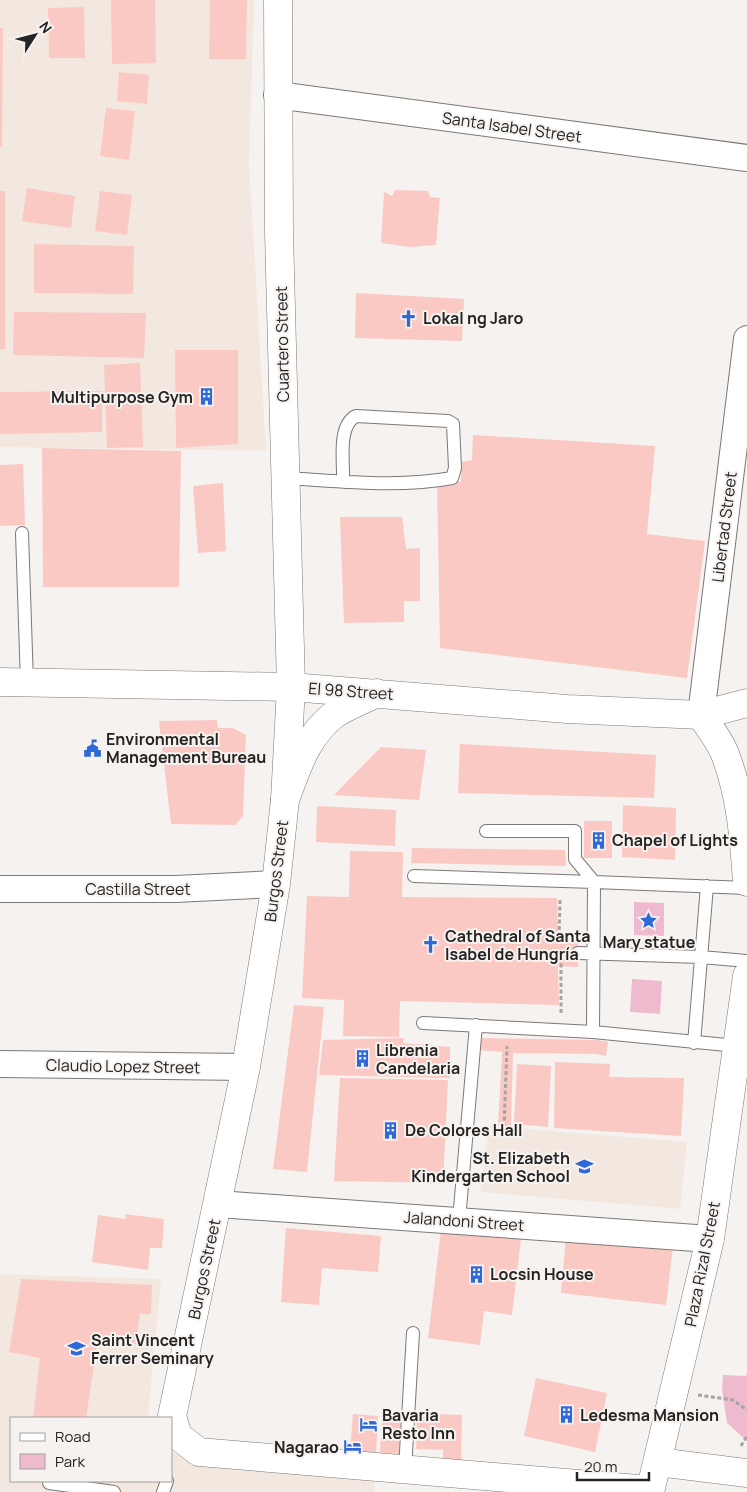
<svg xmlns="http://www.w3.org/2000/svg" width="747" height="1492" font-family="Manrope,sans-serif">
<rect width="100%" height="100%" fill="#f6f2f0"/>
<path fill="#f3e8e0" d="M0,0H254L249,163L266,451L0,447Z
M489,1126L687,1142L680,1209L480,1192Z
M0,1274L161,1279L148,1418H11V1481H171V1453L376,1474L374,1492H0Z"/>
<path fill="#efbace" d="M634,902L664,903V936L634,935Z
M632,979L662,981L660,1014L630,1012Z
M747,1373V1441L727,1423L722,1389L723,1375L746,1376Z"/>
<path fill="#fbc9c4" d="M111,0H155L156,63L112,64Z
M210,0H247L246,59H209Z
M84,7L85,58H49L48,8Z
M0,28H3L2,147H0Z
M119,72L149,75L147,104L117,101Z
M106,108L135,111L129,160L100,156Z
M27,188L75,196L71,228L22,221Z
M395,190L428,191L430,197L440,198L436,245L410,247L381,243L384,192L392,196Z
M0,191H5V349H0Z
M100,191L132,195L127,235L95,231Z
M34,244L134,246L133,294L34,293Z
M356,293L464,299L462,341L355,338Z
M14,312L146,313L144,358L13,355Z
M175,350H238V444L176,448Z
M140,363L143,447L107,448L104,365Z
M102,391V432L0,434V392Z
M473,435L655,446L647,534L705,541L687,678L440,648L437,481L461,482V462L472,460Z
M42,448L181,451L179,587H43Z
M23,464L25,525L0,526V465Z
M223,483L226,551L198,553L193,486Z
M340,517H402L406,549L420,548V601H404V622L344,623Z
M217,720L218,728H233L246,735L243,816L235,825L171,824L159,721Z
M460,744L656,755L654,798L458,793Z
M381,747L426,750L419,800L334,795Z
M623,805L676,808L675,860L622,857Z
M317,806L396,810L395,846L316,842Z
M584,821H612V858H584Z
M412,848L565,850L566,866L411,863Z
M350,851L403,852L402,897L557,898L558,937L578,938V967L558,966L559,1005L400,1001L399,1037L343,1036L344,1000L302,998L307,896L349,897Z
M294,1005L324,1007L307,1172L273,1169Z
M404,1038L403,1043L450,1047V1078L319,1075L323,1040Z
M479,1038L597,1040L608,1042L606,1056L596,1054L513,1053L511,1128L498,1126L502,1052L478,1050Z
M555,1062L610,1064L609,1077L684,1078L681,1136L554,1128Z
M517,1064L551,1066L548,1127L514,1124Z
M340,1078L448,1080L443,1183L334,1181Z
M125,1214L164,1219L162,1248H150L148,1270L92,1262L98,1215L126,1219Z
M286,1228L381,1236L378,1272L322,1268L319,1305L281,1302Z
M441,1230L521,1239L512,1315L484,1311L480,1345L428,1338Z
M566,1236L673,1247L666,1305L561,1293Z
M21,1279L152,1285L151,1314H140L136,1344L98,1339L86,1418H33L40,1358L9,1352Z
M536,1378L607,1393L595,1452L524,1436Z
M417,1413L462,1415L461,1462H443V1450L416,1449Z
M353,1414L378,1416L376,1454L350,1452Z
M382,1417L401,1418L399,1454L380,1453Z"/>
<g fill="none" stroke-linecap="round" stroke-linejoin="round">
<defs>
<path id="lane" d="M285,478C340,481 398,488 452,478L455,468L453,424L448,421L356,416C337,426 344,462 343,481
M22,533L27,683
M486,831H575V859L594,882
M414,876L594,882
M578,953L701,957L747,961
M423,1023L593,1032
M694,1043L707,886
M737,1046L593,1032L594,882L747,888
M459,1220L476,1025
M405,1469L413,1333
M49,1483L114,1492
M163,1492L167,1481"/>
<path id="street" d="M277,95L747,158
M701,715L747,339
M0,889H176L276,884
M0,1064L246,1067
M218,1204L710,1239"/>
<path id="secondary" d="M278,0L279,233L291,687L285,800L276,884L246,1067L172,1416L178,1436L199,1452L650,1490"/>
<path id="primary" d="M0,682L291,687L567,709L701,715L747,703
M701,715C709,727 720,741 725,754C741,796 744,839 747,882
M285,800C297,768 306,736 335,714C347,706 363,700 377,693
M658,1462L747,1473
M650,1492L710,1239L747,976"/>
</defs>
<use href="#lane" stroke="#7c7876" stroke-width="14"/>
<use href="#street" stroke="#7c7876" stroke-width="28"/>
<use href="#secondary" stroke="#7c7876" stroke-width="29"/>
<use href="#primary" stroke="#7c7876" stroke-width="29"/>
<path stroke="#a7a4a2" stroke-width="3" stroke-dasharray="4 2.5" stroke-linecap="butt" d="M560,900L559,938L563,944
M561,1013V961
M504,1127L507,1046
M698,1395L733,1400L747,1410
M741,1446L747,1436"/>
<use href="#lane" stroke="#fff" stroke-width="12"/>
<use href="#street" stroke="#fff" stroke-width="26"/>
<use href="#secondary" stroke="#fff" stroke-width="28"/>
<use href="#primary" stroke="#fff" stroke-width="28"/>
</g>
<defs>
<symbol id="church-bare" viewBox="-9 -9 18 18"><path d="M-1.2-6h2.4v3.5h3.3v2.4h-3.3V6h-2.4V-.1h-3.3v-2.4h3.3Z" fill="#2e69d7" stroke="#f6f2f0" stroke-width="2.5" paint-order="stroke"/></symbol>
<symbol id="building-bare" viewBox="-9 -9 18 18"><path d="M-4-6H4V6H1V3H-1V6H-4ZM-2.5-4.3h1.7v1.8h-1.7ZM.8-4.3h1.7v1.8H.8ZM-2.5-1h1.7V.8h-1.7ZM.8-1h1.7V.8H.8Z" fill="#2e69d7" stroke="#f6f2f0" stroke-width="2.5" paint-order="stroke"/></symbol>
<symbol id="civic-bare" viewBox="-9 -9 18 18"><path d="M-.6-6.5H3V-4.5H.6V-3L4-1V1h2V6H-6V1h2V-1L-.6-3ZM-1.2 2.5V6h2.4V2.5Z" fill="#2e69d7" stroke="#f6f2f0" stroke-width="2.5" paint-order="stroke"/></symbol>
<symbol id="sight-bare" viewBox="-9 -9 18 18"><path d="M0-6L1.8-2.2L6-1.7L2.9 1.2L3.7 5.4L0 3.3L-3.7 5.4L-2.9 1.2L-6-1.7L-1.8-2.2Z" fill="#2e69d7" stroke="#f6f2f0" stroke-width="2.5" paint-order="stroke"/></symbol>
<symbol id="school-bare" viewBox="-9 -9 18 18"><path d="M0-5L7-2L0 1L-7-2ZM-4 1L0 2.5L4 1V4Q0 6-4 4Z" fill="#2e69d7" stroke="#f6f2f0" stroke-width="2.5" paint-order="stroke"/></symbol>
<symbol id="university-bare" viewBox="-9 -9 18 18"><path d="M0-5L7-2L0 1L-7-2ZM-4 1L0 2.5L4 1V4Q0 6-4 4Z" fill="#2e69d7" stroke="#f6f2f0" stroke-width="2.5" paint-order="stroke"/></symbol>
<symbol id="hotel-bare" viewBox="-9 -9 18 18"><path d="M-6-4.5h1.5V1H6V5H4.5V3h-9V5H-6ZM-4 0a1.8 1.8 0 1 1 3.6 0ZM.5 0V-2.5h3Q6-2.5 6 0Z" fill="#2e69d7" stroke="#f6f2f0" stroke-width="2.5" paint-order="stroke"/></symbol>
</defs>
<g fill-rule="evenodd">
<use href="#church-bare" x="396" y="306" width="25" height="25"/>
<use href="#building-bare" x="194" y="384" width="25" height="25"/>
<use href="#civic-bare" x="80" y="736" width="25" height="25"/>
<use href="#building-bare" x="586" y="828" width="25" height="25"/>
<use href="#sight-bare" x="636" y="908" width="25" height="25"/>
<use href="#church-bare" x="418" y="932" width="25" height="25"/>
<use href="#building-bare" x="350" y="1046" width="25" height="25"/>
<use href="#building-bare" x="378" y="1118" width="25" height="25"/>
<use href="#school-bare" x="572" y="1154" width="25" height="25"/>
<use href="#building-bare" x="464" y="1262" width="25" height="25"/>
<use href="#university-bare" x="64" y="1336" width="25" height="25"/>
<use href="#building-bare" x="554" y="1402" width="25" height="25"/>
<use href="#hotel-bare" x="356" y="1412" width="25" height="25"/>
<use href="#hotel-bare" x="340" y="1434" width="25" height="25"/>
</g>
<g text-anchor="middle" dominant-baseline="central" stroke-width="4" stroke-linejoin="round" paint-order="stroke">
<g font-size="16" fill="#252423" stroke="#f6f2f0">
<text transform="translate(512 127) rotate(8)">Santa Isabel Street</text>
<text transform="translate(282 344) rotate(-91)">Cuartero Street</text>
<text transform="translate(724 527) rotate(-83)">Libertad Street</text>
<text transform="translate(351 691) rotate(4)">El 98 Street</text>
<text transform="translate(276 871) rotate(-83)">Burgos Street</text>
<text x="138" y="889">Castilla Street</text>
<text transform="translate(123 1066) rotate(1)">Claudio Lopez Street</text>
<text transform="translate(464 1221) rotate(4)">Jalandoni Street</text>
<text transform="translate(702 1264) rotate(-79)">Plaza Rizal Street</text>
<text transform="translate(204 1269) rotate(-78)">Burgos Street</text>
</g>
<g font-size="16" font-weight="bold" fill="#252423" stroke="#f6f2f0" text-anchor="start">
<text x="423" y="318">Lokal ng Jaro</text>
<text x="193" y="397" text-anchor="end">Multipurpose Gym</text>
<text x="106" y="739">Environmental<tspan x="106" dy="18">Management Bureau</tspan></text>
<text x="612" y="840">Chapel of Lights</text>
<text x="445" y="936">Cathedral of Santa<tspan x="445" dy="18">Isabel de Hungría</tspan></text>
<text x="649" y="942" text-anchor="middle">Mary statue</text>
<text x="376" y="1050">Librenia<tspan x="376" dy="18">Candelaria</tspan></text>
<text x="405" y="1130">De Colores Hall</text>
<text x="570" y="1158" text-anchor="end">St. Elizabeth<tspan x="570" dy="18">Kindergarten School</tspan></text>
<text x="490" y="1274">Locsin House</text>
<text x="91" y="1340">Saint Vincent<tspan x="91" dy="18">Ferrer Seminary</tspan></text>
<text x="382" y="1415">Bavaria<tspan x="382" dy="18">Resto Inn</tspan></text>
<text x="580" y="1415">Ledesma Mansion</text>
<text x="339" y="1447" text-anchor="end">Nagarao</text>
</g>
</g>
<rect x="10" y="1417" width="162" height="65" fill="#f6f2f0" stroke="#a2a09e"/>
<rect x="20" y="1433" width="25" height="8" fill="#ffffff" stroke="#a2a09e"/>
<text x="55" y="1442" font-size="15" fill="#252423">Road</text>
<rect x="20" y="1454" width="25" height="15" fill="#efbace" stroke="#a2a09e"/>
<text x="55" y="1467" font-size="15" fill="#252423">Park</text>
<g transform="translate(35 35) rotate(54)" stroke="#f6f2f0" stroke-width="4" paint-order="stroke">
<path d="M0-4L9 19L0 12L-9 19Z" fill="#252423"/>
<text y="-8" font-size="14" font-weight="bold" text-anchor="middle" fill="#252423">N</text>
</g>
<path d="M577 1472v8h72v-8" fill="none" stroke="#252423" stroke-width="2.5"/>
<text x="584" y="1472" font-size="15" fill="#252423" stroke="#f6f2f0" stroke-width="4" paint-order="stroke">20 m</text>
</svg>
